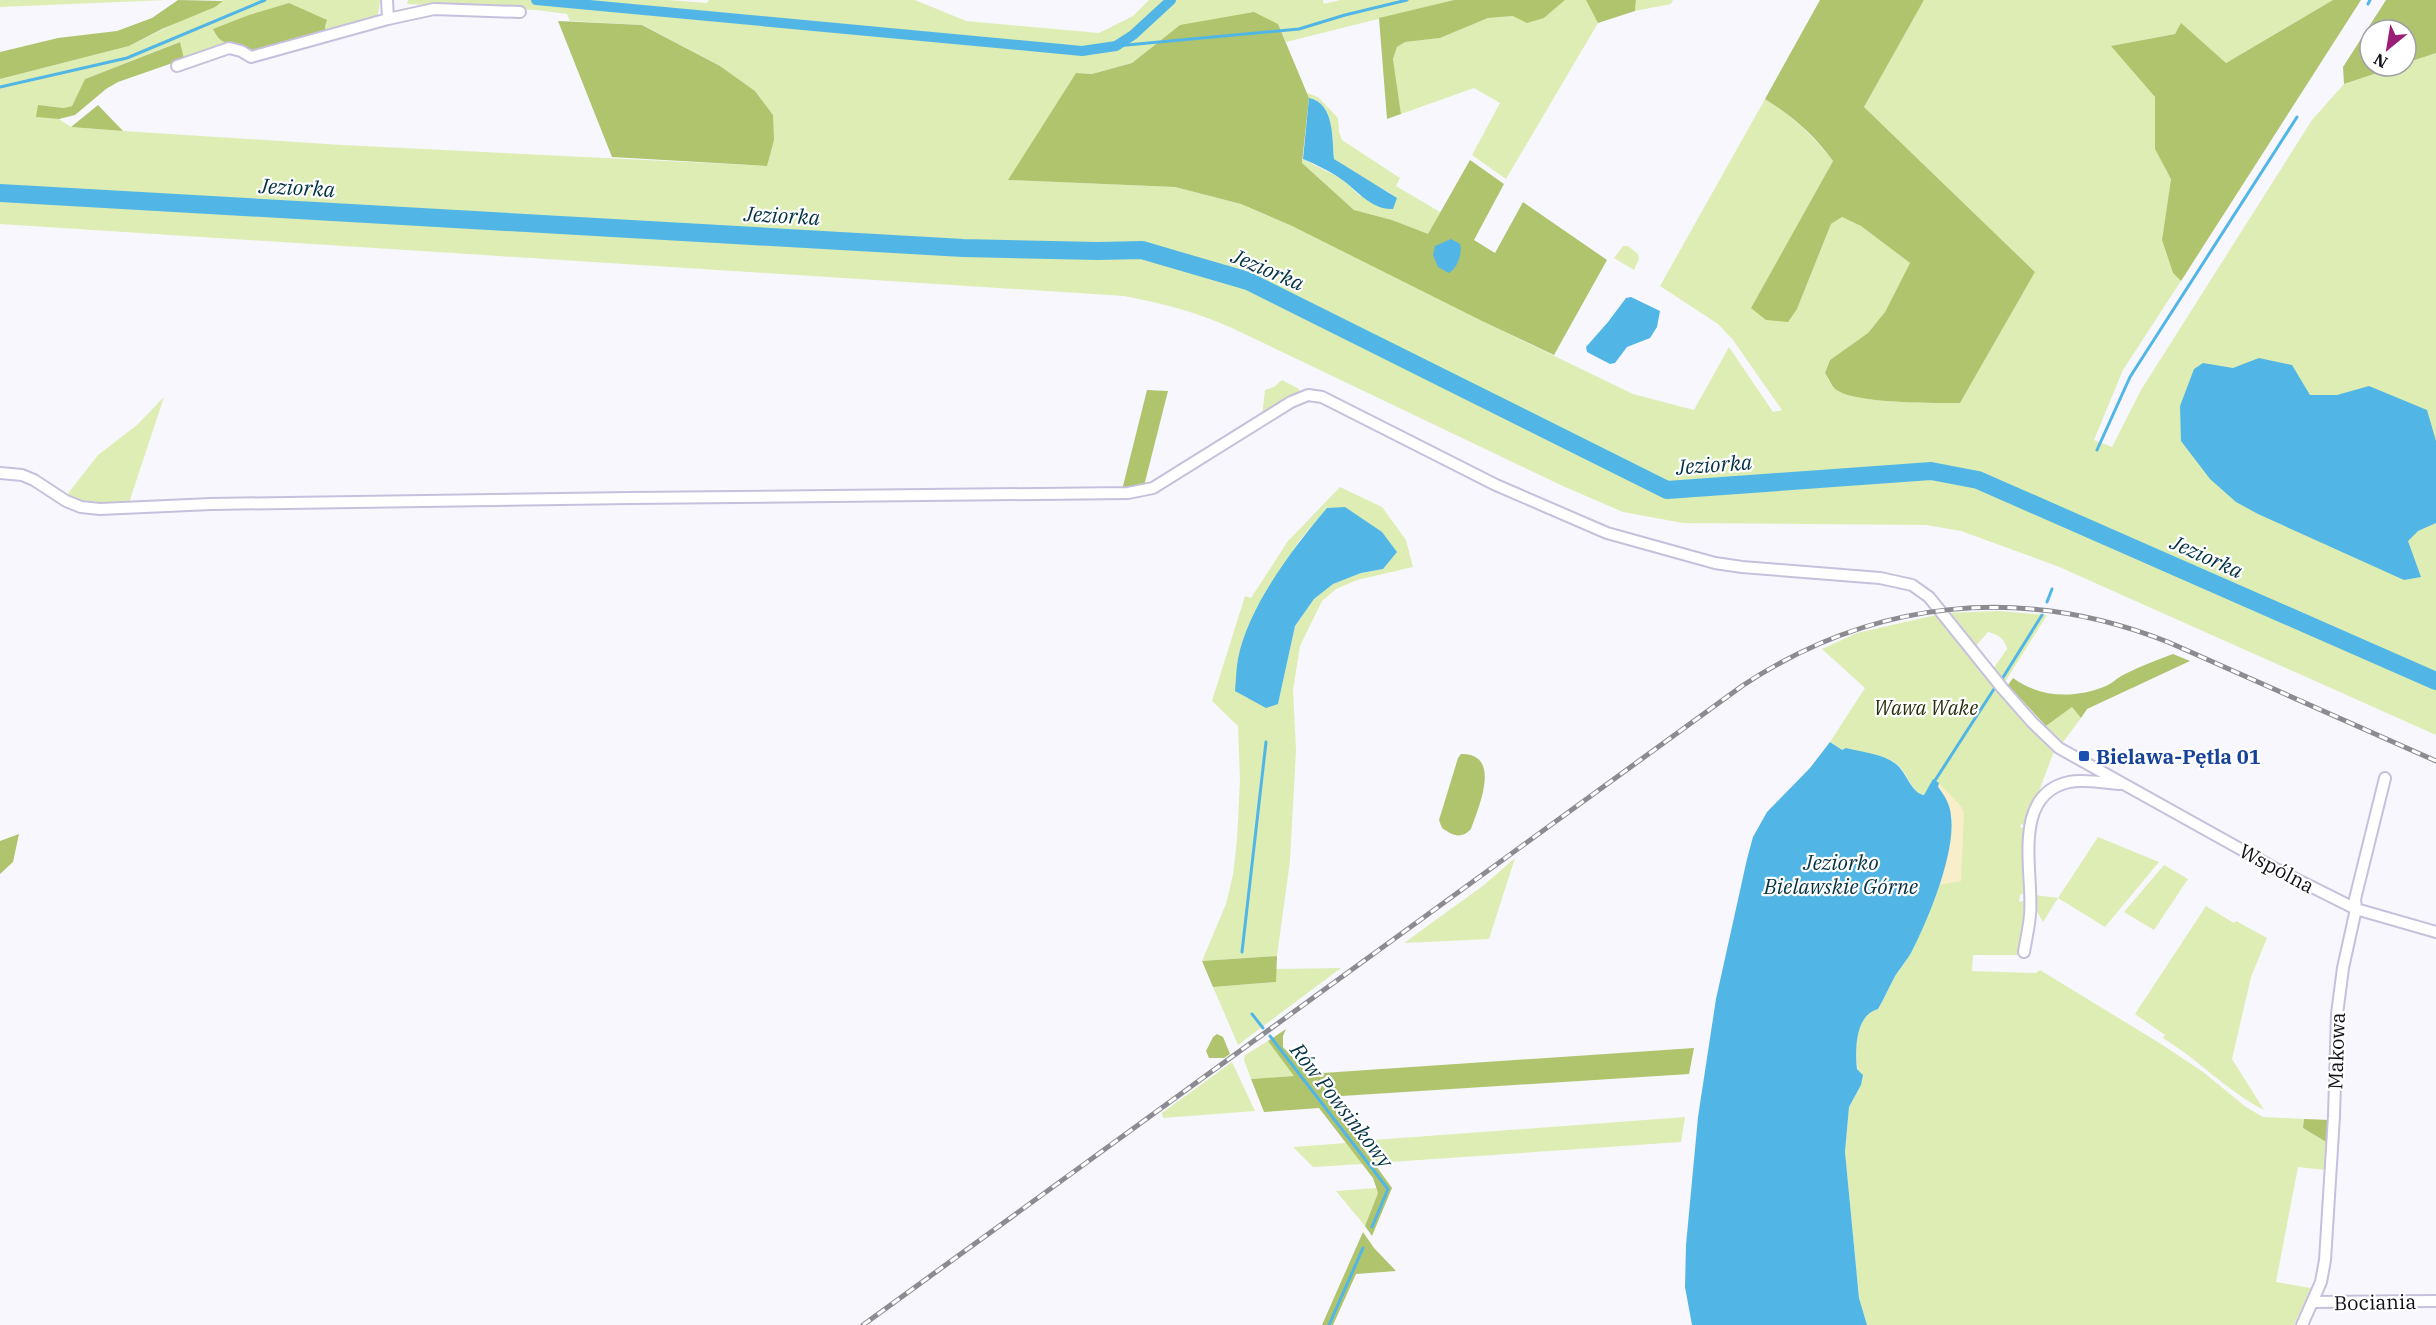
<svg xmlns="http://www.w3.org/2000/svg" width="2436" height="1325" font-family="'IBM Plex Serif',serif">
<rect width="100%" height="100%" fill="#f8f7fd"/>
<path fill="#deedb4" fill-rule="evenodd" d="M0,0H167L0,7Z
M223,0H380L378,15L375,18L326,32L325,26L228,44L184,59L179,42L85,79L72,106L64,108L49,106L36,116L59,119L71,127L123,131L342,145L767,166L773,115L755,91L720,66L643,25L570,21L567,14L536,10L407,4L408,0H668L707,3L709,0H915L966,21L1099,33L1133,16L1149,0H1323L1324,4L1340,0H1454L1286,42L1278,24L1180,25L1132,63L1092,74L1076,73L1009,180L1175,187L1241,204L1292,226L1482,321L1633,394L1694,410L1729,347L1773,412L1782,410L1733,340L1718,324L1660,286L1765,99C1793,117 1813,136 1833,161L1751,308L1797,309L1831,224L1842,217L1861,226L1910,263L1885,312L1868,333L1830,360L1825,373C1828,378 1831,386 1835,389C1854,404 1934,403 1960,403L2035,272L1864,107L1924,0H2333L2226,63L2181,24L2175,34L2112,46L2155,97V149L2171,178L2162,240L2173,273L2181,281L2123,370L2094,440L2112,447L2141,390L2312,120L2344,84L2398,66H2406V63L2436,53V735L2057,566L1961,531L1926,525L1683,523L1623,512L1565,487L1232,328C1194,311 1164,304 1124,296L0,224V79L129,46Z
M1565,0H1587L1598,23L1506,179L1472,155L1500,103L1474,88L1401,114L1393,59L1397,47L1405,42L1440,38L1488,18L1513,16L1544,18Z
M1636,0H1673L1671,4L1635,11Z
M1307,93L1318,97L1338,118L1339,132L1342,140L1400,178L1396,186L1440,212L1429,235L1392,220L1354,210L1302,163L1303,159L1342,179L1360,196L1392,194L1358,176L1334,159C1332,140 1335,103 1309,98Z
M1623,246H1628L1638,254L1639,259L1634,270L1614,258Z
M1282,380L1299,389L1300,392L1298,395L1262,416L1265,390L1274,387Z
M164,397L129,503C106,504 87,505 66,496L98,455L137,425Z
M1340,487L1382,507L1406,540L1413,567L1357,580L1336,589L1322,601L1300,646L1293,690L1296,750L1290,861L1277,956L1202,961L1226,904L1233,875L1237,840L1240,780L1238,726L1212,701L1245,596L1251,598L1288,541ZM1327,508L1383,569L1361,573L1333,584L1314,599L1295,626L1278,704L1238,659L1253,616L1299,541Z
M1999,611L2047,615L2005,682L1993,669L2007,649C2004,638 1999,635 1988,632L1974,648L1945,613Z
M1936,615L1985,677L2054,751L2026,826L2021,824L2020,827L2025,829L2028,891L2020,895L2019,902L2027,900L2019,955H1973L1972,971L2036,973L2040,970L2161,1044L2203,1072L2246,1107L2263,1117L2304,1119L2303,1128L2328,1143L2326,1170L2298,1167L2276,1282L2311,1288L2294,1325H1867L1859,1298L1845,1152L1849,1107L1861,1085C1855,1063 1850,1017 1878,1009C1884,999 1888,989 1893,980C1898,970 1906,962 1911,953C1928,919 1956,853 1952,816C1950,801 1940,792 1933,780L1924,795C1910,792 1908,773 1897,764C1881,752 1860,757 1842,750C1838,748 1834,744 1830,742L1865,688L1822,649L1857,633Z
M2072,707L2081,718L2063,742L2046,726Z
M2098,837L2159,862L2105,927L2058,898L2043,922L2036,910L2035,895L2058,898Z
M1515,858L1489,939L1404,943L1484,885Z
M2164,865L2188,879L2154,930L2124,912Z
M2206,906L2234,923L2236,921L2267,938L2251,977L2232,1059L2264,1110C2227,1091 2199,1060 2163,1038L2165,1035L2135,1014Z
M1341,968L1238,1045L1213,987L1275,982V969Z
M1268,1041L1295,1076L1251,1079L1244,1060L1245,1055Z
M1232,1062L1255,1111L1163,1118L1162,1113Z
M1685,1117L1681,1142L1376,1163L1360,1141Z
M1346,1143L1363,1164L1313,1167L1293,1147Z
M1376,1188L1378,1193L1365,1226L1336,1191Z"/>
<path fill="#afc46d" d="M178,0L223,1L215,7L162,29L129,46L0,79V52L58,38L117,31L152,18Z
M1454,0H1565L1544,18L1527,23L1513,16L1488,18L1440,38L1405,42L1397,47L1393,59L1401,114L1387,119L1379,18Z
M1586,0H1636L1635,11L1598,23Z
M1820,0H1924L1864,107L2035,272L1960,403C1935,403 1853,404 1835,389C1831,385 1828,377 1825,373L1830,360L1868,333L1885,312L1910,263L1861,226L1842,217L1831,224L1797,309L1788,322L1766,320L1751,308L1833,161C1814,135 1792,116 1765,99Z
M2333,0H2361L2181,281L2173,273L2162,240L2171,179L2155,149V97L2111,46L2175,34L2181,23L2226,63Z
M2386,0H2436V53L2406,63V30H2370V66H2398L2344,84L2343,67Z
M289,3L327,20L325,26L326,32L255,53C250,50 245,47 241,46C225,41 222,46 213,29L249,15Z
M1254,12L1278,24L1309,98L1302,163L1354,210L1392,220L1428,234L1470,160L1504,184L1474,240L1495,253L1523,202L1607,260L1554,355L1482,321L1292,226L1241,204L1175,187L1008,180L1076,73L1092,74L1132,63L1180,25Z
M558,21L642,25L720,66L755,91L773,115L774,140L767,166L612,157Z
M180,42L184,59L118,82L106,89L75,115L59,119L36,117L38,105L64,108L72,106L85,79Z
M98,105L123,131L71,127Z
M1147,390L1168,391L1144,486L1122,490Z
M2173,654L2190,661L2087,709L2081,718L2072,707L2046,726L2008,685L2013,678C2041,698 2074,699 2106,686C2113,683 2118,677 2125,674C2141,666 2157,660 2173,654Z
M1461,754C1503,753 1478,809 1471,829C1461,840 1452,835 1442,828L1439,820L1458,758Z
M19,834L13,862L0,874V841Z
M1277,956L1276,982L1213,987L1202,961Z
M1286,1029L1283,1036V1047L1308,1074L1694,1048L1689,1074L1326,1097L1392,1188L1372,1236L1365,1226L1378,1193L1373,1178L1319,1108L1264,1112L1251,1079L1294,1076L1268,1041Z
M1217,1034L1223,1037L1230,1054L1224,1058H1209L1206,1051L1213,1037Z
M2304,1119L2330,1120L2328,1143L2303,1128Z
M1363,1232L1374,1248L1396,1271L1356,1274L1333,1325H1322Z"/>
<path fill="#f8eec9" d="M1939,783L1960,805L1964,812L1961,881L1939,885L1948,853L1952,817L1937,787Z"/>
<path fill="#51b6e6" d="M1309,98C1335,103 1332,140 1334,159L1397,198L1393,209C1371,210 1357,190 1341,179C1330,171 1315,164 1303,159Z
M1451,239L1460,244C1463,252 1457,269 1449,273L1438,267L1433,255L1435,246Z
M1631,297L1660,311L1657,327L1650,338L1627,347L1615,363L1610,364L1587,352L1586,347L1608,322L1626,298Z
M2259,358L2292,365L2310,395H2337L2369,386L2427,410L2436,441V523L2418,531L2408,541L2421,577L2404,580L2258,514L2236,502L2210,479L2181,441L2180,406L2194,369L2203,363L2233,368Z
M1345,507L1382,532L1397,552L1383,569L1361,573L1333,584L1314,599L1295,626L1278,704L1266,708L1235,691C1236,681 1236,669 1238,659C1248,607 1293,548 1327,508Z
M1830,742L1842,750L1846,748C1862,752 1883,754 1896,764C1907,773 1911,793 1924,795L1933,779L1939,783L1938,787C1945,796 1950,804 1951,816C1956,853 1928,920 1911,953C1906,962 1898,970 1893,980C1888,989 1884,999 1878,1009C1855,1015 1855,1050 1857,1069L1863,1075L1861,1085L1849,1107L1845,1152L1859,1298L1867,1325H1692L1685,1287L1686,1245L1698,1117L1716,999L1747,859L1753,837L1767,812L1810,768Z"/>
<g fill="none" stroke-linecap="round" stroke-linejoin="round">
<path stroke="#51b6e6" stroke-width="3" d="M2368,4L2370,0
M1116,46L1299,29L1345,15L1407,0
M0,87L127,58L265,0
M2097,450L2130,377L2297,117
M2047,602L2052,589
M2002,679L2042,615
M1934,782L1994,689
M1242,952L1266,742
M1252,1014L1263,1028
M1270,1036L1388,1189L1372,1227
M1329,1325L1363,1248"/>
<path stroke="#51b6e6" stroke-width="10" d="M536,0L1082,51L1116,46L1133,35L1171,0"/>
<path stroke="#51b6e6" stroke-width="18" d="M0,193L963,248L1098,251L1142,250L1248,281L1667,490L1931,471L1978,480L2436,681"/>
<defs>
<path id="minor" d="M388,19L434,9L520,12
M177,66L229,48L241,51L251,57L388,19L387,0
M0,473L22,475L34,480L66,501L81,507L100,509L211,504L631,498L1128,493L1153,488L1291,402L1308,395L1322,397L1496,485L1607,533L1715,563L1742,567L1880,578L1912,585L1929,597L2003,689L2032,722L2059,748L2278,870L2356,909L2436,932
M2024,952C2026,940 2029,927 2030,915C2034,874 2010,795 2069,782C2085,779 2103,783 2120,784
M2313,1302L2436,1301
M2302,1325L2321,1282L2325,1260L2334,1116L2337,1014L2343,968L2356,909L2355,899L2385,778"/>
</defs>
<use href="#minor" stroke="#c7c0dd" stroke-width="14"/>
<use href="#minor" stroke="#fff" stroke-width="10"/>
<defs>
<path id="rail" d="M863,1325L1742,686C1873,599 2022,584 2168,642L2436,761"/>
</defs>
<use href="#rail" stroke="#8c8b92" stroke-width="5"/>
<use href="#rail" stroke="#fff" stroke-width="3" stroke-dasharray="9" stroke-linecap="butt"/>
</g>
<rect fill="#1a4fb4" stroke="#fff" stroke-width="2" x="2078" y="750" width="12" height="12" rx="3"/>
<g text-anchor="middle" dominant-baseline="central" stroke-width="4.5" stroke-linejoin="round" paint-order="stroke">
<g font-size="20" font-style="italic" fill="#282f0a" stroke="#fff">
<text x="1926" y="707">Wawa Wake</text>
</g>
<g font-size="20" font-weight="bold" fill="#164399" stroke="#fff" text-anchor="start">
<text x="2096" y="756">Bielawa-Pętla 01</text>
</g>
<g font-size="20" fill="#120f19" stroke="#fff">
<text transform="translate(2277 868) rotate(28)">Wspólna</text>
<text transform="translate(2336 1051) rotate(-88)">Makowa</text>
<text transform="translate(2375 1302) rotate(-1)">Bociania</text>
</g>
<g font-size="21" font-style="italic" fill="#033245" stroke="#fff">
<text transform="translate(297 187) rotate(3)">Jeziorka</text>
<text transform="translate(782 215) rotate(3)">Jeziorka</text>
<text transform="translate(1268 269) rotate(23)">Jeziorka</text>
<text transform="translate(1714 464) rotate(-4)">Jeziorka</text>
<text transform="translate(2207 556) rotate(24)">Jeziorka</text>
<text x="1841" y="862">Jeziorko<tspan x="1841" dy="24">Bielawskie Górne</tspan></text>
<text transform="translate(1342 1105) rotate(52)">Rów Powsinkowy</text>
</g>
</g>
<g transform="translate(2388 48) rotate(210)"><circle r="28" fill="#ffffff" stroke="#a09fa3" stroke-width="1.5"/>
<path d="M0-4.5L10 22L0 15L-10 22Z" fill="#9a1e76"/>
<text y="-9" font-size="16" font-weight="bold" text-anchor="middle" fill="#120f19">N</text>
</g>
</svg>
